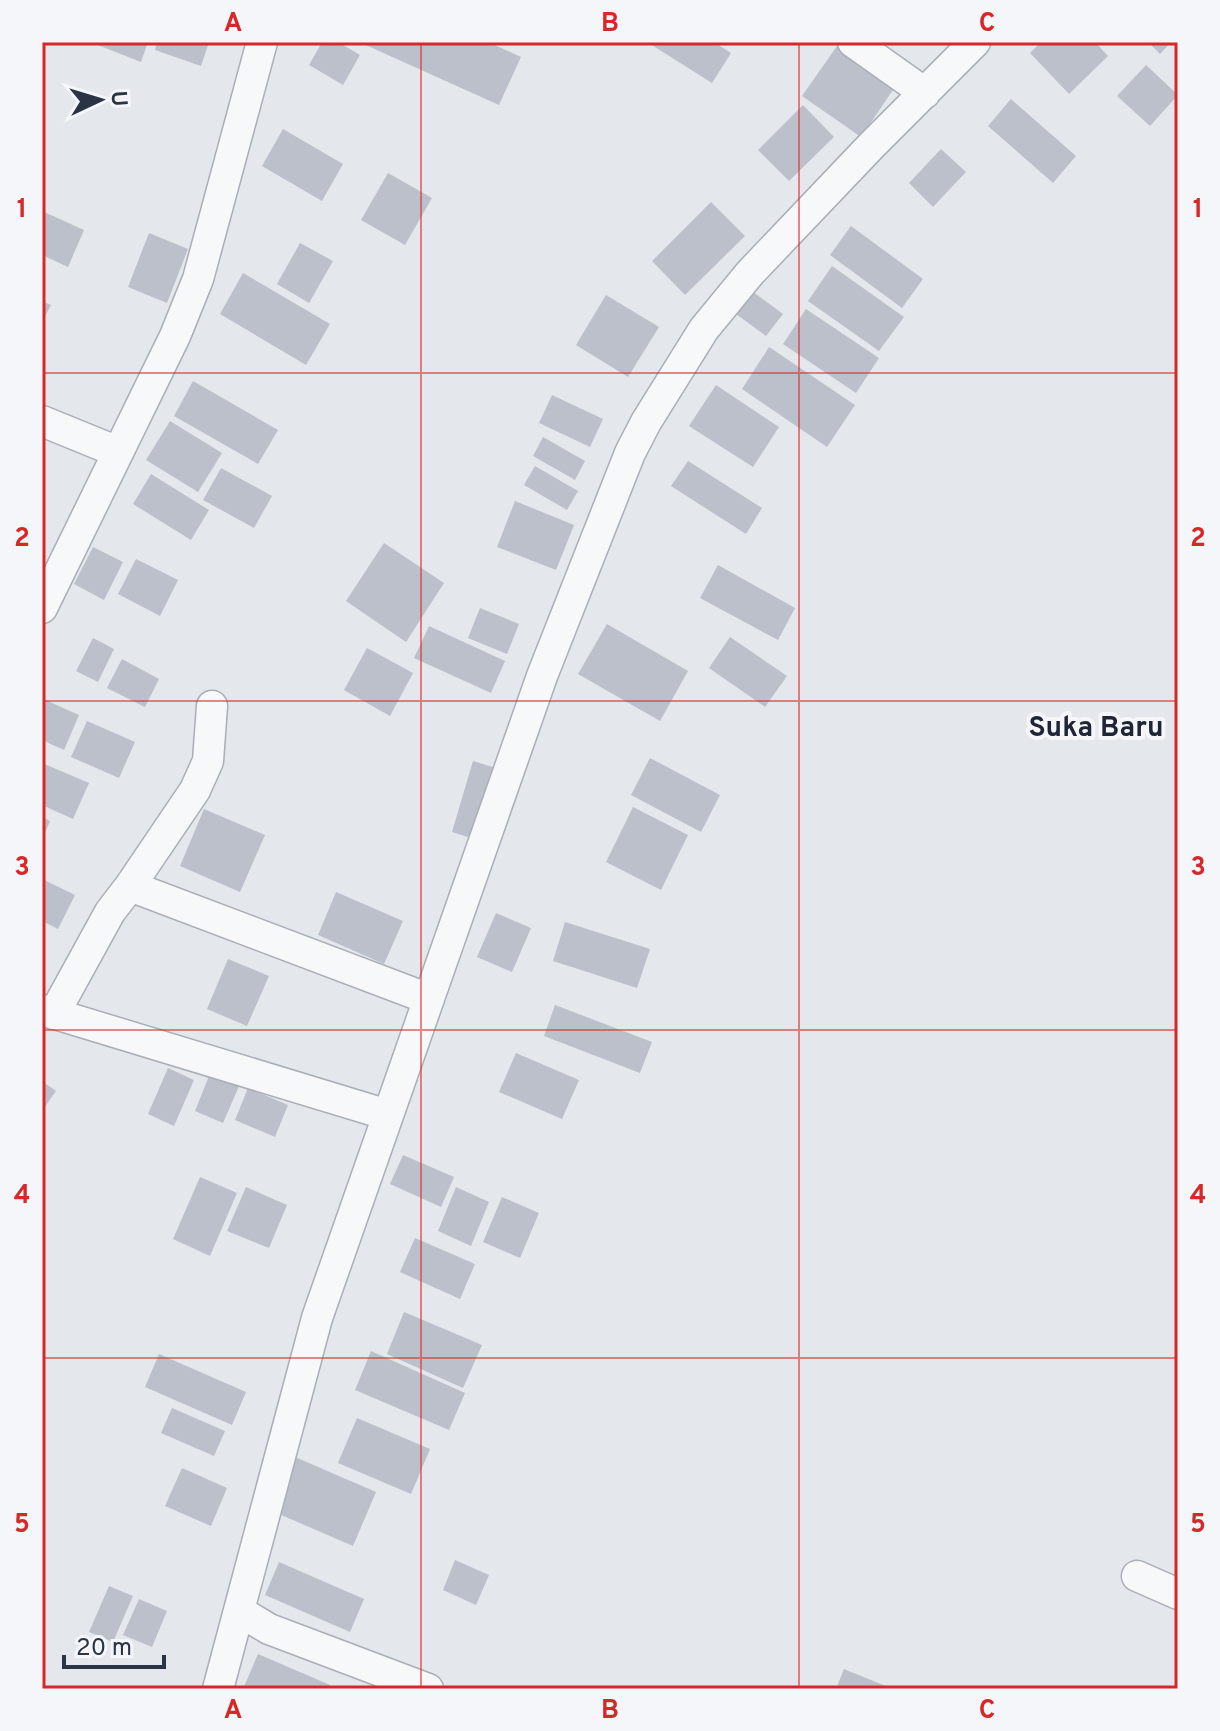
<svg xmlns="http://www.w3.org/2000/svg" width="1220" height="1731" viewBox="0 0 1220 1731" font-family="Overpass,sans-serif">
<style>
.building{fill:#bbc0ca}
.lines{fill:none;stroke-linecap:round;stroke-linejoin:round}
.street-casing{stroke:#a9aeb7;stroke-width:33}
.street{stroke:#f7f8fa;stroke-width:30}
.grid{fill:none;stroke:#d62828;stroke-width:2;stroke-opacity:0.55}
.labels{text-anchor:middle;stroke-width:8;stroke-linejoin:round;paint-order:stroke}
.quarter-label{font-size:28px;font-weight:bold;fill:#1d2536;stroke:#f4f6f9}
.neatline{fill:none;stroke:#d62828;stroke-width:3}
.grid-label{font-size:26px;text-anchor:middle;font-weight:bold;fill:#d62828}
</style>
<rect width="100%" height="100%" fill="#e4e7ec"/>
<path class="building" d="M90 42H148L141 62Z
M157 42H209L201 66 155 50Z
M322 42H338L360 55 343 85 309 65Z
M359 42H488L521 57 499 105Z
M647 42H714L731 53 712 83Z
M1041 42H1095L1108 56 1069 94 1030 53Z
M1148 42H1171L1160 54Z
M837 46 895 87 861 137 802 96Z
M1146 65 1178 95 1150 126 1117 96Z
M1011 99 1076 156 1053 183 988 126Z
M803 105 834 137 789 181 758 150Z
M283 129 343 164 322 201 262 166Z
M941 149 966 172 933 207 909 183Z
M388 173 432 198 405 245 361 220Z
M711 202 745 236 685 295 652 261Z
M42 211 84 230 68 267 42 255Z
M851 226 923 279 902 308 830 255Z
M149 233 188 249 167 303 128 287Z
M300 243 333 261 309 303 277 284Z
M832 266 904 317 879 351 808 301Z
M243 273 330 324 306 365 220 314Z
M749 289 783 314 766 336 732 311Z
M606 295 659 327 628 377 576 345Z
M42 301 51 305 42 322Z
M806 309 879 358 856 393 783 344Z
M769 347 855 405 827 447 742 389Z
M193 381 278 430 258 464 174 416Z
M716 385 779 427 753 467 689 426Z
M552 395 603 419 590 447 539 423Z
M170 421 222 453 198 492 146 460Z
M543 437 585 461 575 480 533 456Z
M688 461 762 508 746 534 671 486Z
M535 466 578 491 567 510 524 485Z
M221 468 272 496 254 528 203 500Z
M151 474 209 510 191 540 133 504Z
M515 501 574 525 556 570 497 547Z
M384 543 444 583 406 642 346 601Z
M93 547 123 562 104 600 74 584Z
M136 559 178 580 160 616 118 594Z
M718 565 795 608 778 640 700 598Z
M480 608 519 624 507 654 468 638Z
M607 624 688 671 660 721 578 674Z
M429 626 505 661 491 693 414 658Z
M730 637 787 676 765 707 709 668Z
M93 638 114 649 98 682 76 671Z
M367 648 413 673 390 716 344 690Z
M122 659 159 679 145 707 107 688Z
M43 699 79 715 64 750 42 740Z
M87 721 135 742 119 778 71 757Z
M650 758 720 795 701 832 631 795Z
M473 761 496 768 474 839 452 832Z
M42 763 89 783 73 819 42 805Z
M633 807 688 835 661 890 606 862Z
M204 809 265 835 240 892 180 866Z
M42 817 50 821 42 840Z
M42 879 75 895 58 929 42 921Z
M336 892 403 921 384 964 318 935Z
M496 913 531 928 512 972 477 957Z
M565 922 650 949 637 988 553 961Z
M228 959 269 976 247 1026 207 1009Z
M555 1005 652 1042 640 1073 544 1036Z
M516 1053 579 1080 562 1119 499 1092Z
M168 1068 194 1080 174 1126 148 1114Z
M211 1071 240 1084 223 1123 195 1111Z
M42 1081 56 1091 42 1111Z
M248 1088 288 1105 275 1137 235 1120Z
M403 1155 454 1177 441 1207 390 1184Z
M200 1177 237 1193 210 1256 173 1239Z
M246 1187 287 1205 269 1248 227 1231Z
M456 1187 489 1202 471 1246 438 1231Z
M502 1197 539 1213 520 1258 483 1242Z
M415 1238 475 1264 460 1299 400 1272Z
M404 1312 482 1345 463 1388 387 1354Z
M371 1351 465 1393 449 1430 355 1390Z
M159 1354 246 1392 232 1425 145 1387Z
M172 1408 225 1431 214 1456 161 1433Z
M357 1418 430 1449 411 1494 338 1463Z
M295 1457 376 1492 353 1546 272 1511Z
M182 1468 227 1488 211 1526 165 1506Z
M455 1560 489 1575 476 1605 443 1590Z
M279 1562 364 1599 350 1632 265 1595Z
M109 1586 133 1596 113 1642 89 1632Z
M139 1599 167 1611 152 1647 123 1635Z
M258 1654 330 1685 328 1689H243Z
M844 1669 893 1689H836Z"/>
<g class="lines">
<defs>
<path id="street" d="M853 42 925 93
M42 421 118 452
M42 608 175 336 198 279 262 42
M130 886 429 999
M42 1010 388 1115
M54 1014 110 912 130 886 195 790 208 761 212 706
M1137 1576 1178 1594
M239 1611 269 1629 428 1689
M218 1689 317 1318 542 676 630 453 646 422 704 329 750 273 871 146 975 42"/>
</defs>
<use href="#street" class="street-casing"/>
<use href="#street" class="street"/>
</g>
<path class="grid" d="M421 42V1689M799 42V1689M42 373H1178M42 701H1178M42 1030H1178M42 1358H1178"/>
<g class="labels">
<g class="quarter-label">
<text x="1096" y="736">Suka Baru</text>
</g>
</g>
<rect width="1220" height="1731" fill="none" stroke="#f4f6f9" stroke-width="88"/>
<g transform="translate(100 100) rotate(86)" stroke="#f4f6f9" stroke-width="6" paint-order="stroke">
<path d="M0-6L14 30L0 20L-14 30Z" fill="#2b3445"/>
<text y="-12" font-size="22" font-weight="bold" text-anchor="middle" fill="#2b3445">U</text>
</g>
<path d="M64 1655v12h100v-12" fill="none" stroke="#2b3445" stroke-width="4"/>
<text x="76" y="1655" font-size="24" fill="#2b3445" stroke="#f4f6f9" stroke-width="6" paint-order="stroke">20 m</text>
<rect x="44" y="44" width="1132" height="1643" class="neatline"/>
<g class="grid-label">
<text x="233" y="31">A</text>
<text x="610" y="31">B</text>
<text x="987" y="31">C</text>
<text x="22" y="217">1</text>
<text x="1198" y="217">1</text>
<text x="22" y="546">2</text>
<text x="1198" y="546">2</text>
<text x="22" y="875">3</text>
<text x="1198" y="875">3</text>
<text x="22" y="1203">4</text>
<text x="1198" y="1203">4</text>
<text x="22" y="1532">5</text>
<text x="1198" y="1532">5</text>
<text x="233" y="1718">A</text>
<text x="610" y="1718">B</text>
<text x="987" y="1718">C</text>
</g>
</svg>
